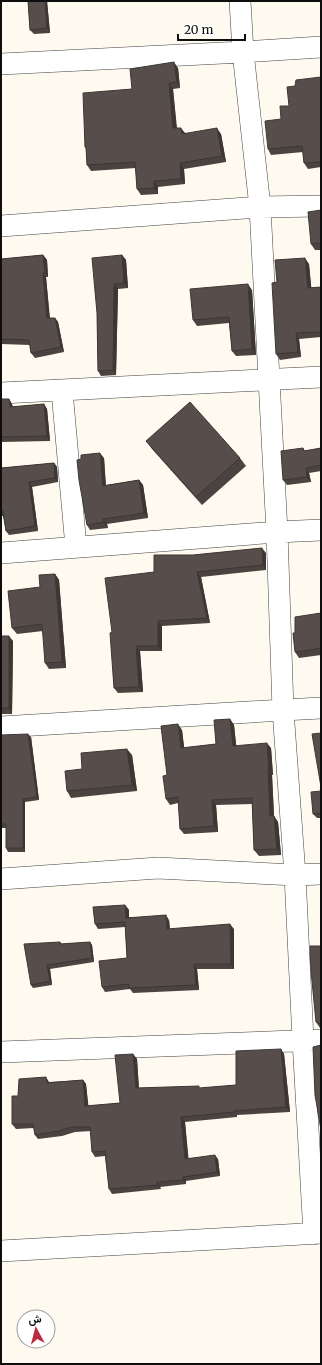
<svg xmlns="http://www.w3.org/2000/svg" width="322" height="1365" viewBox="0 0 322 1365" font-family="Merriweather,Vazirmatn,serif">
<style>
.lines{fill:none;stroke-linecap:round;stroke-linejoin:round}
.minor-casing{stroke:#414141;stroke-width:22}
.minor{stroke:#fff;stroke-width:21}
.wall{fill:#4b4340}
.shaded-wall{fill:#3d3734}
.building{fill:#574e4b;stroke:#3d3734}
</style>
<rect width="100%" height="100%" fill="#fefaf0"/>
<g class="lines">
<defs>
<path id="minor" d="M240 1 243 52 260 207 277 532 283 710 295 875 303 1040 314 1234
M1 64 243 52 321 47
M1 226 260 207 321 206
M62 391 76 547
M1 393 321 377
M1 553 277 532 321 530
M1 727 283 710 321 708
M1 879 158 868 295 875 321 874
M1 1052 321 1040
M1 1251 321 1233"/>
</defs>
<use href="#minor" class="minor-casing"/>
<use href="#minor" class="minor"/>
</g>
<path class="wall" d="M28 1H47L50 33 34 34 30 30Z
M178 68 180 88 173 89 177 128 185 133 221 134 226 162 184 169 185 184 158 187V194L141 195 137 189 136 168 91 171 87 165 86 149 85 147 132 89Z
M321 77V167L308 169 304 163 303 152 271 155 268 149 281 119 289 106 295 86Z
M321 210V250H315L311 244Z
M43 255 47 260 48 277H46L50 318H55L58 322 64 352 35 358 31 353 30 345 1 344V259Z
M122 255 126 260 128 288 118 289 116 375 101 376 98 371 97 313Z
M309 264 311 288 321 287V337L299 339 301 357 280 360 276 354 277 282Z
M252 290 256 355 236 356 232 351 229 323 197 326 193 320Z
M1 399H9L12 404 13 407 44 404 47 409 50 441 1 442Z
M146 441 240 458 246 466 202 505 152 449Z
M303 448 305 451 321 448V471L309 473 311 482 287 485 283 480Z
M104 458 106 485 139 480 143 485 148 518 107 524 108 528 90 530 87 525Z
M54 463 57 467 58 482 32 487 38 531 9 535 6 531 3 516H1V468Z
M266 553V570L201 577 210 623 162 626V651H140L143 692 118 693 114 688 112 632 154 572 193 555Z
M55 574 59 580 66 668 49 669 45 663 43 631 17 634 12 628 40 587Z
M321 613V655L299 658 295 652V633Z
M1 636 13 641 12 714H1Z
M230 719 234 725 236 746 271 748 273 775H272L274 816 278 822 281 855 259 856 254 850 252 804 216 805 218 832 184 834 180 829 178 803 170 805 166 799 167 775 182 730 184 748 216 744Z
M1 735 31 737 39 800 25 802V852H8L6 848V828H1Z
M132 755 137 791 71 798 67 791 82 769Z
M321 791V818H317L313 814Z
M125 905 129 910V917L169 920 170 929H234V969H197L199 990 133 993 130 989 105 992 102 987 127 958 125 927 98 929 95 924Z
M60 942 62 944 90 942 92 945 94 962 50 969 52 985 33 988 31 985Z
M321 946V1028H320L316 1022Z
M281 1049 284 1054 290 1112 237 1115V1117L185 1122 188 1158 218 1159 220 1176 186 1181V1184L160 1187 161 1189 112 1194 109 1189 105 1156 95 1157 92 1152 91 1131 75 1132 62 1136 38 1139 35 1135 34 1128 16 1129 12 1124 18 1096 49 1082 83 1080 86 1084 88 1106 120 1103 133 1054 137 1059 139 1088H201L236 1085Z"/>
<path class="shaded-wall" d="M45 1H47L50 33 47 28Z
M174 62 178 68 180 88 177 82Z
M169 83 173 89 177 134 173 128Z
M181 128 185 133 182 134Z
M217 128 221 134 226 162 222 156Z
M180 163 184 169 185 184 181 179Z
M154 181 158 187V194L154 188Z
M43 255 47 260 48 277 45 272Z
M122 255 126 260 128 288 124 283Z
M305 258 309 264 312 294 308 288Z
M43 273 46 277 50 323 47 318Z
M114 284 118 289 116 375 113 370Z
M248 284 252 290 256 355 252 349Z
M55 318 58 322 64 352 61 347Z
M296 333 299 339 301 357 298 352Z
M9 399 12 404 13 412 10 407Z
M44 404 47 409 50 441 47 436Z
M100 453 104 458 106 491 103 486Z
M54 463 57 467 58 482 55 478Z
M306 468 309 473 311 482 307 477Z
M139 480 143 485 148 518 144 513Z
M29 482 32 487 38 531 35 526Z
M103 519 107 524 108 528 104 522Z
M262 548 266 553V570L263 565Z
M197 572 201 577 210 623 207 618Z
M55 574 59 580 66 668 62 662Z
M158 621 162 626V651L158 646Z
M9 636 13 641 12 714 9 708Z
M136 646 140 651 143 692 139 687Z
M230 719 234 725 237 752 233 746Z
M178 724 182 730 185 754 181 748Z
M28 734 31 737 39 800 37 797Z
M267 743 271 748 273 775 269 769Z
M127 749 132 755 137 791 132 785Z
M268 769 272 775 274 816 278 822 281 855 277 849 270 816Z
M23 799 25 802V852L23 848Z
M212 800 216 805 218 832 214 826Z
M125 905 129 910V923L126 918Z
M166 915 169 920 170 934 167 929Z
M230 924 234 929V969L231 964Z
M90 942 92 945 94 962 92 958Z
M194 964 197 969 199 990 196 985Z
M47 965 50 969 52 985 50 981Z
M281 1049 284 1054 290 1112 286 1107Z
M133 1054 137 1059 139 1092 136 1088Z
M46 1077 49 1082 50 1087 47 1083Z
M83 1080 86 1084 89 1111 85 1106Z
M181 1117 185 1122 189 1163 185 1159Z
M215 1155 218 1159 220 1176 217 1172Z
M183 1177 186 1181V1184L183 1180Z
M157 1182 160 1187 161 1189 157 1185Z"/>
<path class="building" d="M28 1H45L47 28 30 30Z
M174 62 177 82 169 83 173 128H181L182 134 217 128 222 156 180 163 181 179 154 181V188L137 189 135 162 87 165 86 147H85L83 93 132 89 130 69Z
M321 77V162L304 163 302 146 268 149 265 121 281 119 280 106H289L287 87 295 86 296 80Z
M321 210V243L311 244 308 212Z
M43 255 45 272 43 273 47 318H55L61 347 31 353 29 340 1 339V259Z
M122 255 124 283 114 284 113 370 98 371 97 313 92 258Z
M305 258 308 288 321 287V332L296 333 298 352 276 354 272 283 277 282 275 260Z
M248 284 252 349 232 351 229 317 193 320 190 289Z
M1 399H9L10 407 44 404 47 436 1 437Z
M190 402 240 458 196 497 146 441Z
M303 448 304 451 321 448V465L306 468 307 477 283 480 281 451Z
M100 453 103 486 139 480 144 513 103 519 104 522 87 525 79 480 77 460 81 459V455Z
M54 463 55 478 29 482 35 526 6 531 3 511H1V468Z
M262 548 263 565 197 572 207 618 158 621V646H136L139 687 114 688 110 633 112 632 105 578 154 572V555H193Z
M55 574 62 662 45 663 42 624 12 628 8 591 40 587 39 575Z
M321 613V648L295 652 293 633H295V617Z
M1 636H9V708H1Z
M230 719 233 746 267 743 269 769H268L270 816H274L277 849 254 850 252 798 212 800 214 826 180 829 178 797 166 799 163 776 167 775 161 726 178 724 181 748 216 744 214 720Z
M321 733V787L312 734Z
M28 734 37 797 23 799V848H6V824H1V735Z
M127 749 132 785 67 791 65 771 82 769 81 753Z
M321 791V813L313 814 311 792Z
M125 905 126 918 166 915 167 929 230 924 231 964H194L196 985 129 988V984L102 987 99 961 127 958 125 922 95 924 93 907Z
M60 942V944L90 942 92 958 47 965 50 981 31 985 24 944Z
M310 946H321V1024L316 1022 311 971Z
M321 1045V1130L315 1095 313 1047Z
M281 1049 286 1107 234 1111V1112L181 1117 185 1159 215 1155 217 1172 183 1177V1180L157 1182V1185L109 1189 105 1151 92 1152 90 1127H72L58 1131 35 1135 33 1124H12V1096H18L19 1079 46 1077 47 1083 83 1080 85 1106 120 1103 115 1055 133 1054 136 1088 199 1086V1088L236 1085V1051Z"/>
<rect width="322" height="1365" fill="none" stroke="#0e0e0e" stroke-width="4"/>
<g transform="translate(36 1329) rotate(353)"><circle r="19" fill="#ffffff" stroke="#9f9f9f"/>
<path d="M0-3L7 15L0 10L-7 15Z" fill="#ba2b40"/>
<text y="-6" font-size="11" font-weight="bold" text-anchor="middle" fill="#0e0e0e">ش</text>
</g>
<path d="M178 34v6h67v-6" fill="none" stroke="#0e0e0e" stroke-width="2"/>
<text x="184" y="34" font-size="12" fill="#0e0e0e" stroke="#ffffff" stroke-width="3" paint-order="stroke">20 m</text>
</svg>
